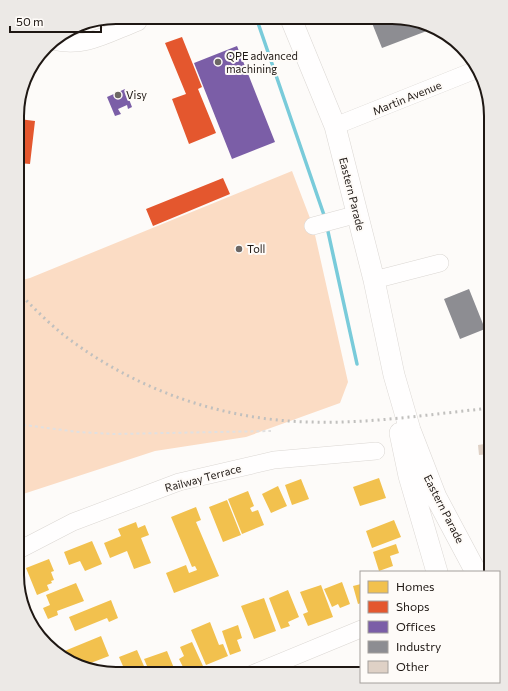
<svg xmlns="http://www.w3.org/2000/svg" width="508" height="691" viewBox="0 0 508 691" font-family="Commissioner,sans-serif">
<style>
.green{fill:#fbdcc4}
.homes{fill:#f2c14e}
.shops{fill:#e4572e}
.offices{fill:#7b5ea7}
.industry{fill:#8d8d92}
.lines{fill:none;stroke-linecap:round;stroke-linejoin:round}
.stream{stroke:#79cbda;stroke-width:3.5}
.building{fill:#dfd1c6}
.minor-casing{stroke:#dbd7d3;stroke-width:18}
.major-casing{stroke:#dbd7d3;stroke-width:22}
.path{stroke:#e1e0e0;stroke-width:2;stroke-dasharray:3 3;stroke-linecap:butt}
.minor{stroke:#fffefe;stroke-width:17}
.major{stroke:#fffefe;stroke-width:21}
.rail{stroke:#c1c0be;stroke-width:3;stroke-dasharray:2 4;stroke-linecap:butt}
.poi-dot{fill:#6c6764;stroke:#fefbf8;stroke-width:1.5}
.labels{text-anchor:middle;stroke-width:4;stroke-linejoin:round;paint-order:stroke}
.poi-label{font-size:11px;fill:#1e1713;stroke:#fefbf8;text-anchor:start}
.street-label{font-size:11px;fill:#1e1713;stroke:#fefbf8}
.rim{fill:none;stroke:#1e1713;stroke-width:2}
</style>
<rect width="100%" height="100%" fill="#fdfbf9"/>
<path class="green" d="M292 171 313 226 348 382 340 403 246 437 155 451 17 496 18 281 30 278Z"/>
<path class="homes" d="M491 475V494L487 495 485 476Z
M379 478 386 498 360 506 353 487Z
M301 479 309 499 292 505 285 485Z
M278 486 287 506 271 513 262 494Z
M248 491 254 506 250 508 252 512 258 510 264 525 242 534 228 499Z
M227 500 241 535 223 542 209 507Z
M491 505V526H489L486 517H489L486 506Z
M196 507 201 520 196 522 219 576 174 593 166 573 186 565 189 573 197 570 195 566 192 567 171 517Z
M394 520 401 537 372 548 366 531Z
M136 522 138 528 145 525 149 535 141 538 151 563 134 569 127 551 110 558 104 543 121 536 118 529Z
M92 541 102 564 85 571 80 561 69 565 64 552Z
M396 544 399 553 390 556 393 566 379 571 373 552Z
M49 559 54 571 51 572 54 580 51 581 52 583 47 585 49 590 37 595 26 568Z
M342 582 350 604 340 608 338 604 332 607 324 589Z
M76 583 84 601 57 611 58 615 48 619 43 608 50 605 46 595Z
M361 584V603L358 604 353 586Z
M321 585 333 617 308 626 303 614 308 612 300 592Z
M288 590 299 617 288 622 290 626 281 629 269 598Z
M264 598 276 631 254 639 241 606Z
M111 600 118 618 109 622 107 618 75 631 69 617Z
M210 622 219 645 223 644 228 656 206 665 191 630Z
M238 625 242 638 237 640 241 651 230 655 222 631Z
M101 636 109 656 83 666 65 659 62 652Z
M192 642 203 666 186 673 179 659 184 656 180 647Z
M137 650 147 673H126L119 657Z
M167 651 176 673H150L144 659Z
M361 667V674H350L349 672Z"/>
<path class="shops" d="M182 37 202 87 198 89 216 133 189 144 172 99 186 94 165 43Z
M19 119 35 121 30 164 18 163Z
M223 178 230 194 153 226 146 209Z"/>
<path class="offices" d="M237 46 275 142 232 159 194 63Z
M125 89 132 107 128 109 127 105 118 109 121 114 115 116 107 97Z"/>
<path class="industry" d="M370 18H405L432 29 382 48Z
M469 289 485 329 460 339 444 299Z"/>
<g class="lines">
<path class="stream" d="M257 20 325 218
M327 227 357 364"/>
</g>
<path class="building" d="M491 443V454L479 455 478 445Z"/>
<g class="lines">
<defs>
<path id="minor" d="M52 41C85 49 107 34 138 22
M335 126 478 69
M313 226 358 214
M374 280 440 263
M17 551 73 522 179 482 274 460 376 451
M252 674 361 629"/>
<path id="major" d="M291 19 335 126 374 280 394 375 410 430 436 497 476 572
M400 433 409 476 437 572"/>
</defs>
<use href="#minor" class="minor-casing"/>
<use href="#major" class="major-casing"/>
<path class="path" d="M17 424 78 432 114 434 271 431"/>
<use href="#minor" class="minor"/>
<use href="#major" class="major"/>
<path class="rail" d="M18 292C34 308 50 325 69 339 139 391 223 420 310 422 369 424 432 414 491 408"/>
</g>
<g class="poi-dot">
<circle cx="218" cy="62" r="4"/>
<circle cx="118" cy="95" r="4"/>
<circle cx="239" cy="249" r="4"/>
</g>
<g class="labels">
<g class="poi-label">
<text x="226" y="60">QPE advanced<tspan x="226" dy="13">machining</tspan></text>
<text x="126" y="99">Visy</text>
<text x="247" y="253">Toll</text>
</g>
<g class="street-label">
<text transform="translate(407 98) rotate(-22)" y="4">Martin Avenue</text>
<text transform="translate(352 194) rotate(76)" y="4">Eastern Parade</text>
<text transform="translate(203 478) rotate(-15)" y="4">Railway Terrace</text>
<text transform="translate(444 509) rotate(63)" y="4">Eastern Parade</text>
</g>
</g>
<path d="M0 0H508V691H0ZM116 24H392A92 92 0 0 1 484 116V575A92 92 0 0 1 392 667H116A92 92 0 0 1 24 575V116A92 92 0 0 1 116 24Z" fill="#ece9e6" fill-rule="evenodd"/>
<path class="rim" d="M116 24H392A92 92 0 0 1 484 116V575A92 92 0 0 1 392 667H116A92 92 0 0 1 24 575V116A92 92 0 0 1 116 24Z"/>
<rect x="360" y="571" width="140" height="112" fill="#fefbf8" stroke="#a4a09c"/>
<rect x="368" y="581" width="20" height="12" fill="#f2c14e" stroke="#a4a09c"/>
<text x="396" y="591" font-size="12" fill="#1e1713">Homes</text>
<rect x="368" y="601" width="20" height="12" fill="#e4572e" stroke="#a4a09c"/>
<text x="396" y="611" font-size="12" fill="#1e1713">Shops</text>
<rect x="368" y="621" width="20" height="12" fill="#7b5ea7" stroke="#a4a09c"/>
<text x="396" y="631" font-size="12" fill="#1e1713">Offices</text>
<rect x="368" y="641" width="20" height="12" fill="#8d8d92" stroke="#a4a09c"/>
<text x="396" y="651" font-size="12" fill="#1e1713">Industry</text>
<rect x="368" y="661" width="20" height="12" fill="#dfd1c6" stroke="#a4a09c"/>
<text x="396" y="671" font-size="12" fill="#1e1713">Other</text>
<path d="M10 26v6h91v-6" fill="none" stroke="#1e1713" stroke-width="2"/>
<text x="16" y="26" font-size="12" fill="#1e1713" stroke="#fefbf8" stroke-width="3" paint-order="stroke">50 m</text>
</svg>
